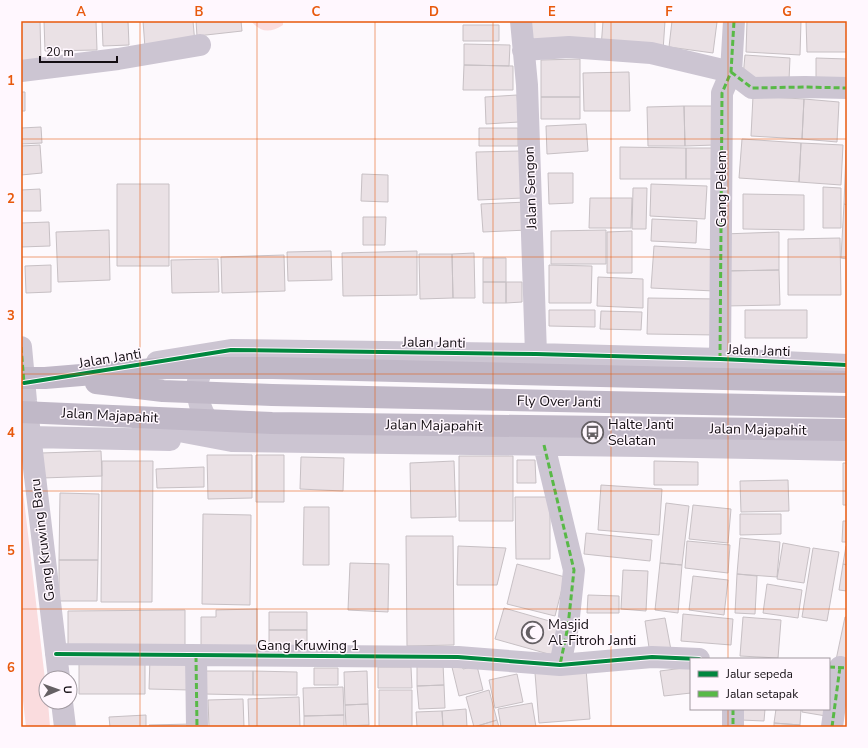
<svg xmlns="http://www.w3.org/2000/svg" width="868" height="748" viewBox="0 0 868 748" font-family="'Nunito Sans',sans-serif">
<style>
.green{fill:#fadcde}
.building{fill:#eae1e5;stroke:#c7c0c4}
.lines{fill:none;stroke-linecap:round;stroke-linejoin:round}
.minor{stroke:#ccc5d2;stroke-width:22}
.highway-bridge{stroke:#c0b8c7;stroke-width:22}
.quiet{stroke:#58b947;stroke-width:3;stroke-dasharray:6 3;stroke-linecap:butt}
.cycleway-casing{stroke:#fff7fe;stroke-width:6}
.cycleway{stroke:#00873e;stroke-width:4}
.grid{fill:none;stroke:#e8590c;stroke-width:1;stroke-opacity:0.55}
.labels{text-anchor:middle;stroke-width:3;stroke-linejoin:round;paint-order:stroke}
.street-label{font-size:14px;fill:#130d12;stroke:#fff7fe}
.poi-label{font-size:14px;fill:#130d12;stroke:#fff7fe;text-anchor:start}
.neatline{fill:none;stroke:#e8590c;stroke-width:1.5}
.grid-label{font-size:13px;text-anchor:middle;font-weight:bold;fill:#e8590c}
</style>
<rect width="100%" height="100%" fill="#fdf9fd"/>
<path class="green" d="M251 21H283V25C270 33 261 33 251 21Z
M21 474 46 688V702H48L50 727H26L21 683Z"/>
<path class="building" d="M21 21H40L41 62 21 63Z
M44 21H96L97 50 45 51Z
M102 21H128L129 45 103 46Z
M143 21H193L195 44 145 48Z
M196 21H241L242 31 197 36Z
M525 21H595V42H525Z
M603 21H665L663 51 601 48Z
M672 21 717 22 713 53 669 47Z
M747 21H801L800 55 746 52Z
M806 21H847V52H807Z
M463 25H499V41H463Z
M464 44 510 45 509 66 464 65Z
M745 55 790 58 789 80 743 77Z
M816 58 847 59V80H816Z
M580 59V97H541V60Z
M464 65 513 66V90H463Z
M629 72 630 111H584L583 73Z
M21 92H25V111H21Z
M517 95 519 122 486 124 485 97Z
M753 96 804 99 802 139 751 136Z
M541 97H580V119H541Z
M804 99 839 102 837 142 802 139Z
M684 106 685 146H648L647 107Z
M684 106H715V145L685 146Z
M586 124 588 151 547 154 546 126Z
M41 127 42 143 21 144V128Z
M479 128H518V146H479Z
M742 139 801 143 799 182 739 178Z
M801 143 843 145 841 185 799 182Z
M40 145 42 173 21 175V146Z
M620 147 686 148V179H620Z
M686 148H717L716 179H686Z
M846 150 847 151V205L844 204Z
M521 151 523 198 478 200 476 152Z
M548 173H573V203L549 204Z
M362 174 388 175V202L361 201Z
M117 184H169V266H117Z
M651 184 707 186 705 219 650 216Z
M823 187 841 188V228H823Z
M633 188H647L646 229H632Z
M40 189 41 211H21V190Z
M743 194 804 195V230L743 229Z
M590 198H632L631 228H589Z
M527 202 528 230 483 232 481 204Z
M844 204 847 205V259L841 258Z
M363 217H386L385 245H363Z
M652 219 697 221 696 243 651 241Z
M49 222 50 246 21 247V223Z
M109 230 110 280 58 282 56 232Z
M606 230V264H551V231Z
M632 231V273H607V232Z
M779 232V270L723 271V234Z
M840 238 841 295H788V239Z
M654 246 717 250 714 291 651 288Z
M331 251 332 280 288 281 287 252Z
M417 251V295L343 296 342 253Z
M474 253 475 298H453L452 254Z
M419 254H452L453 298 420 299Z
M284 255 285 291 222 293 221 257Z
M483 258H506V282H483Z
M218 259 219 292 172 293 171 260Z
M51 265V292L26 293 25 266Z
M549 265 592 266 591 303H549Z
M779 270 780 305 724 306 723 271Z
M598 277 643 279V308L597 306Z
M483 282H506V303H483Z
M506 282H522V302L506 303Z
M648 298 718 299 717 335 647 334Z
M549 310H595V327L549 326Z
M745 310H807V338H745Z
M601 311 642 312 641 330 600 329Z
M101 451 102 476 42 478 41 453Z
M207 455H252V498L208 499Z
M256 455H284V502H256Z
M459 456H513V521H459Z
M301 457 344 458 343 491 300 489Z
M517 460H535L536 483H517Z
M102 461H153L152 602H101Z
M454 461 456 517 411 518 410 463Z
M654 461 698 462V485H654Z
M843 463H847V505H843Z
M204 467V487L157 488 156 469Z
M788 480 789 511 741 512 740 481Z
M601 485 662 489 659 535 598 530Z
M60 493 99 494 98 560H59Z
M515 497H550V559H516Z
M666 503 689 506 682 565 660 563Z
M693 505 731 509 728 543 689 539Z
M304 507H329V565H303Z
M203 514 251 515 250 605 202 604Z
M740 514H781V534L740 535Z
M843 521H847V542H842Z
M586 533 652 540 650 561 584 554Z
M406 536H453L454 645 407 646Z
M740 538 780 542 777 577 737 574Z
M687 541 730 545 728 573 685 568Z
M783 543 810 548 804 583 777 579Z
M458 546 506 548 497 585H457Z
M846 546H847V565L843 564Z
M813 548 839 552 827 621 802 617Z
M59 560H98L97 601H59Z
M350 563 389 564 388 612 348 610Z
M660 563 682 565 678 613 655 610Z
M517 564 565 577 555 616 507 604Z
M843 564 847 565V591L839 590Z
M623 570 648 571 646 611 621 609Z
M737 574 757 576 755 614 735 613Z
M693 576 728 580 724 615 689 610Z
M767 584 802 590 798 618 763 613Z
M588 595 619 596V613H587Z
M504 608 560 624 552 655 495 639Z
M257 609V651L201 650V617H216V610Z
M185 610V650L68 651V611Z
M269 612H307V630H269Z
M683 614 733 619 731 645 681 641Z
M743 617 781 620 778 658 740 656Z
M845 617H847V663L836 660Z
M665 618 671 650 650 654 645 621Z
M269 630H307V653H269Z
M150 657 190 658V690L149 689Z
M79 659H145V694H79Z
M461 661 463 669 477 666 483 690 459 696 451 663Z
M443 664 444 685 417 686V665Z
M378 667H411L412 688H378Z
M691 667V693L664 696 660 671Z
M314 668H338V685H314Z
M586 669 590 719 539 723 535 673Z
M204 671H253V695L204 694Z
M253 671 297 672V695H253Z
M367 671 368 704 345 705 344 672Z
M517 674 523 702 495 708 489 680Z
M444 685 445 708 419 709 417 686Z
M343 687 344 715 304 716 303 688Z
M379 690H412V726H379Z
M489 690 497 720 474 727 466 697Z
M299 697 300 727H249L248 699Z
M243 699 244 727H209L208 700Z
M532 703 536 727H501L498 709Z
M368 704 369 725 346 726 345 705Z
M466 709 467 727H443L442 711Z
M742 709H765L764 721 741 720Z
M776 709H801L800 725 774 723Z
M802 709H827L826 716 802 712Z
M442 711 443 727H417L416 712Z
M146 715V727H110L109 717Z
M344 715V727H304V716Z
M497 720 499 727H474Z
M774 723 800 725V727H774Z
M192 724V727H149V725Z"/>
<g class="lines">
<path class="minor" d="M521 21 527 85 536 354
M523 50 569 47 651 53 731 72 752 88 805 87 847 88
M21 71 118 59 200 45
M21 347 26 401 59 678
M215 355C208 358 203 365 201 371 192 393 201 419 220 433
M720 359 722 93 731 72 734 21
M157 362 231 350 536 354 720 359 847 365
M142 424 232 441 643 446 847 450
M30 437 170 440
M544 445 574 570 568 626 560 665
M56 654 458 657 560 665 652 657 699 659
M196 656 197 727
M62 702 65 727
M733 709V727
M832 727 840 667"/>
<path class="highway-bridge" d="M21 378H45L166 368H273L847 382
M96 383 163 391 272 395 847 407
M21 412 272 423 847 430"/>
<path class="quiet" d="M731 72 752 88 805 87 847 88
M21 347 24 383
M720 359 722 93 731 72 734 21
M544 445 574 570 568 626 560 665
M196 656 197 727
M829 667 847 668
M733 709V727
M832 727 840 667"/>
<defs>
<path id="cycleway" d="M24 383 231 350 536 354 720 359 847 365
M56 654 458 657 560 665 652 657 699 659"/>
</defs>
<use href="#cycleway" class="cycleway-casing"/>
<use href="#cycleway" class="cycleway"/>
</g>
<path class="grid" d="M140 21V727M257 21V727M375 21V727M493 21V727M611 21V727M728 21V659M21 139H847M21 257H847M21 374H847M21 491H847M21 609H847M728 709V727"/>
<defs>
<symbol id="bus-ring" viewBox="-11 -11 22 22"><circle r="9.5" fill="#fff7fe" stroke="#656064" stroke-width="1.5"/><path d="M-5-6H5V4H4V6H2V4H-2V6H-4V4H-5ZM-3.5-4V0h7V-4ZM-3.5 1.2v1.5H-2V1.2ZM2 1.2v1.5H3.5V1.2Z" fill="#656064"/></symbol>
<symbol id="mosque-ring" viewBox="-11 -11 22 22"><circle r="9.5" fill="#fff7fe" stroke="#656064" stroke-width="1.5"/><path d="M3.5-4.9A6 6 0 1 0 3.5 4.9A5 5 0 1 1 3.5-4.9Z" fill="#656064"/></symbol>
</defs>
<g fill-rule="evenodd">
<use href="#bus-ring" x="580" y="420" width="25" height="25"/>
<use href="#mosque-ring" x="520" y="620" width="25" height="25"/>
</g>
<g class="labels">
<g class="street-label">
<text transform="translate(530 188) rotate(-92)" y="5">Jalan Sengon</text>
<text transform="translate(721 189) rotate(-90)" y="5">Gang Pelem</text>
<text transform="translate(434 342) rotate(1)" y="5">Jalan Janti</text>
<text transform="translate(759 350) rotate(2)" y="5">Jalan Janti</text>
<text transform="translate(110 358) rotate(-9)" y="5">Jalan Janti</text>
<text transform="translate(559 401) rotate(1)" y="5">Fly Over Janti</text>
<text transform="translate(110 415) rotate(3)" y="5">Jalan Majapahit</text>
<text transform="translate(434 425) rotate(1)" y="5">Jalan Majapahit</text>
<text transform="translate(758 429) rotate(1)" y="5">Jalan Majapahit</text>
<text transform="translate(42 540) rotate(-97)" y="5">Gang Kruwing Baru</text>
<text x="308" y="650">Gang Kruwing 1</text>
</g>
<g class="poi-label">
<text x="608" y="429">Halte Janti<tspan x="608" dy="16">Selatan</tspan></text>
<text x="548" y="629">Masjid<tspan x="548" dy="16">Al-Fitroh Janti</tspan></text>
</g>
</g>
<rect width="868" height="748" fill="none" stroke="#fff7fe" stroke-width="44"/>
<rect x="690" y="658" width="140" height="52" fill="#fff7fe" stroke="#a199a0"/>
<rect x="698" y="671" width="20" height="6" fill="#00873e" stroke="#a199a0"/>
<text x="726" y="678" font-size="12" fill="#130d12">Jalur sepeda</text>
<rect x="698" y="691" width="20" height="6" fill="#58b947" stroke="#a199a0"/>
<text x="726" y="698" font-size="12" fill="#130d12">Jalan setapak</text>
<g transform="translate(58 690) rotate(88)"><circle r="19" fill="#fff7fe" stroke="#a199a0"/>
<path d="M0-3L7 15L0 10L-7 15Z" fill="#656064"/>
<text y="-6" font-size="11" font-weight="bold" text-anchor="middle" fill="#130d12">U</text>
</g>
<path d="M40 56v6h77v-6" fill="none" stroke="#130d12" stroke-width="2"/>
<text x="46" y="56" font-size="12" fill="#130d12" stroke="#fff7fe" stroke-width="3" paint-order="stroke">20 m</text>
<rect x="22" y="22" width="824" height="704" class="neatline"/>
<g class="grid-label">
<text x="81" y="16">A</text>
<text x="199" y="16">B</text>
<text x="316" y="16">C</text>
<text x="434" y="16">D</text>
<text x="552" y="16">E</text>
<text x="669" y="16">F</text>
<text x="787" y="16">G</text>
<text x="11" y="85">1</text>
<text x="11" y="203">2</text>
<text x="11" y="320">3</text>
<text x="11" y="437">4</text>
<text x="11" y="555">5</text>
<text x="11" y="672">6</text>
</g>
</svg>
